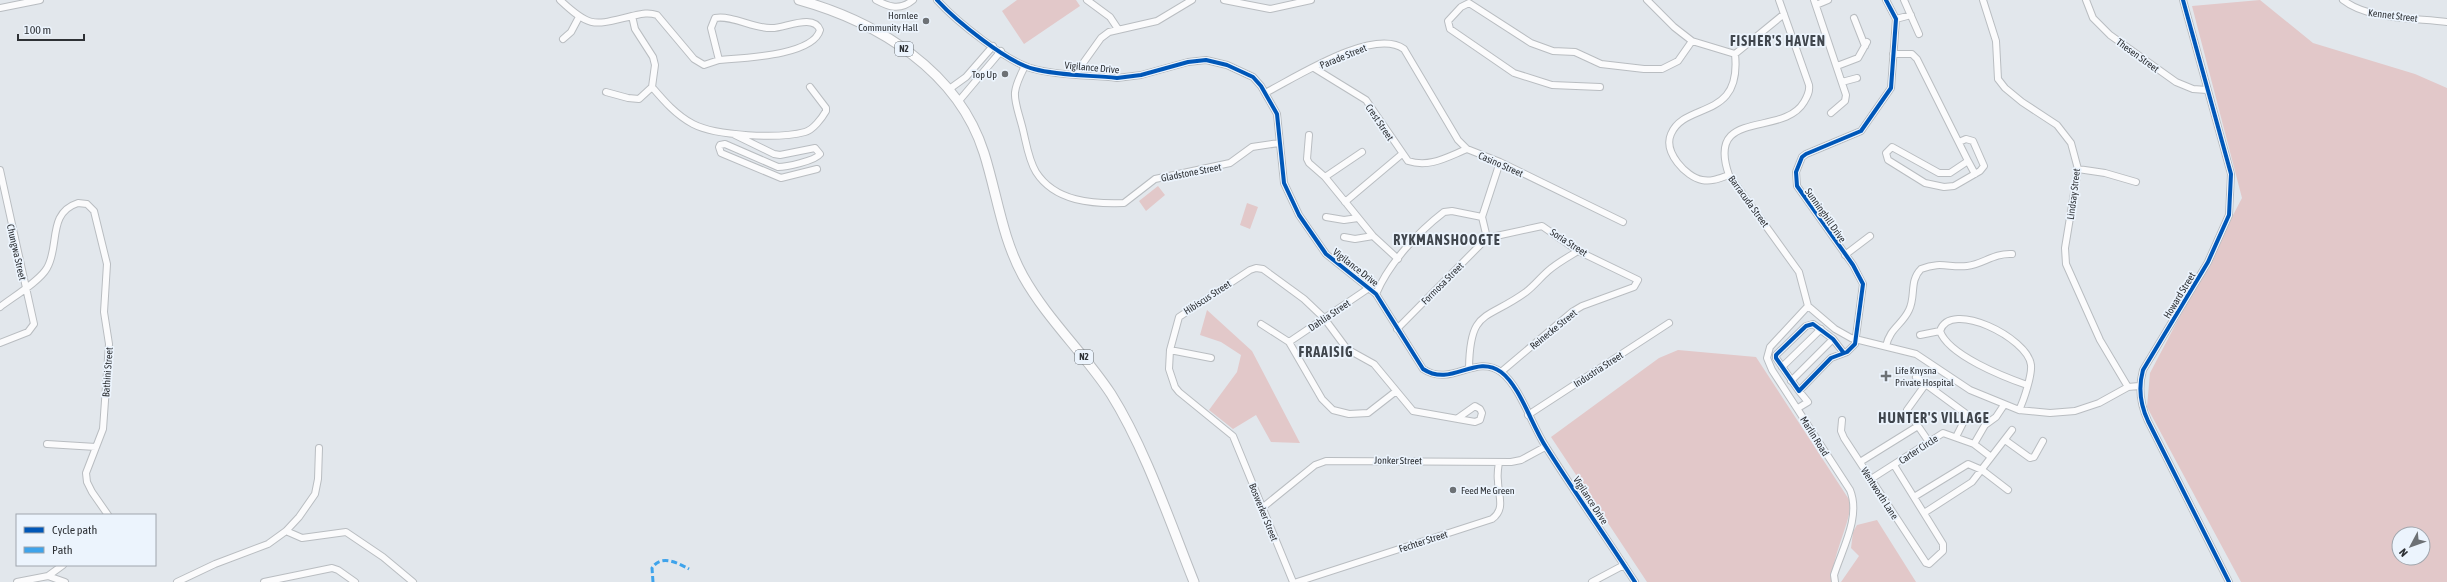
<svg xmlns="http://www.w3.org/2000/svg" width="2447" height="582" viewBox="0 0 2447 582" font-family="'Asap Condensed',sans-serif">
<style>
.green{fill:#e2c8c9;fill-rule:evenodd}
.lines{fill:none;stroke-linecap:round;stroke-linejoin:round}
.minor-casing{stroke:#b9bdc1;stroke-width:8}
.highway-casing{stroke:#b9bdc1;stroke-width:11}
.minor{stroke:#fbfbfc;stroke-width:6}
.highway{stroke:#fbfbfc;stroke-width:9}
.quiet{stroke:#3ea3eb;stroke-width:3;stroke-dasharray:6 3;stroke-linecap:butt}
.cycleway-casing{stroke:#ecf4fd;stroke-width:6}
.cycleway{stroke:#0057b8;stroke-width:4}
.poi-dot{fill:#6d7175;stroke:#ecf4fd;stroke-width:1.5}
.labels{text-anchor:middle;stroke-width:3.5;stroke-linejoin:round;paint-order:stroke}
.shield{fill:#ecf4fd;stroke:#676c71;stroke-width:1}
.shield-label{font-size:9px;font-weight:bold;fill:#2e3135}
.poi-label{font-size:10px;fill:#2e3135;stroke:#ecf4fd;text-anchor:end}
.street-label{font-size:10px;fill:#2e3135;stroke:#ecf4fd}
.district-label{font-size:14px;font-weight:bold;letter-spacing:1px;fill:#40464d;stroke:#ecf4fd}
</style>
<rect width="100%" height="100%" fill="#e2e7ec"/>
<path class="green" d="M1017 0H1076L1080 6 1024 44 1002 11Z
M2260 0 2313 43 2415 74 2447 88V582H2241L2147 407 2150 373 2242 198 2192 6ZM2399 534H2423V558H2399Z
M1158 186 1165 195 1146 211 1139 201Z
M1247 203 1258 207 1250 229 1240 225Z
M1207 310 1252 351 1300 443 1271 442 1256 415 1233 429 1209 410 1237 372 1241 355 1221 342 1200 335Z
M1678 350 1756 357 1850 501C1853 518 1831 556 1832 582H1647L1551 437 1659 358Z
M1877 520 1916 582H1841L1859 556 1851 548 1853 532 1857 525Z"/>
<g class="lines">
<defs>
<path id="minor" d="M560 0C591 29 594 25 632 16 641 14 648 12 657 15L694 59 704 65 719 60 711 28 715 18C733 15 754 29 772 28 785 28 814 13 820 30 813 56 742 58 719 60
M876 0C889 7 900 11 913 0
M937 0C956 21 1008 63 1034 69 1060 76 1090 75 1117 78L1141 75 1188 62 1206 60 1227 65 1253 77 1261 86 1277 114 1284 183 1299 215 1326 254 1376 294 1423 369C1452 388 1475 353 1501 372 1520 386 1532 426 1546 447 1575 493 1606 537 1635 582
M1087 0 1110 17 1118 29
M1224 0 1270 9 1311 0
M1647 0 1674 27 1692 41 1735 54
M1779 0 1809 85C1810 92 1807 97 1804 102 1783 138 1705 107 1729 175L1799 272 1808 306
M1814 0 1846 95 1845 101 1831 113
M1904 0 1919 34
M1983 0 1996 41 1998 79 2005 88 2022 102 2057 125 2071 143 2078 169 2065 248 2066 264 2100 340 2128 387
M2086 0 2093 18 2110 35 2176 82 2193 89 2207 90
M2183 0 2231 174 2229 215 2208 262 2143 370C2138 388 2140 404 2148 421L2229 582
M2343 0C2368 20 2415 18 2447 22
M1816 5 1828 0
M0 8 40 0
M1854 18 1865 46
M1896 19 1911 15
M563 39 571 32 579 17
M1735 54 1784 14
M1893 54H1912L1917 59 1968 161 1950 173H1939L1892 147 1886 153 1888 160 1925 183 1944 187 1954 186 1980 171 1984 166 1973 141 1966 139 1959 142
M1025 66C1010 95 1014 96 1022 126 1026 141 1028 159 1036 172 1055 202 1093 204 1124 203L1155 179 1230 163 1252 147 1279 143
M1837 66 1858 58 1867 42
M1314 68 1366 100 1408 161C1430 168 1447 157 1467 149
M1076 73 1101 38 1109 32 1157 21 1192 0
M1842 82 1857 78
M652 87C664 101 676 115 693 124 716 136 779 139 805 132 813 130 822 118 826 111V108L810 87
M1600 87 1552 85 1514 73 1450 29 1448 21 1461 7 1469 3 1531 43 1553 51 1575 52 1601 64 1644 69H1662L1678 61 1692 41
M948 90 966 77 993 46
M606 92 628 98 639 99 652 87 655 65 653 57 635 29 632 16
M1265 93C1295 78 1373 27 1404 49L1458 140 1467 149 1500 162 1623 222
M958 102 1001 51
M735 135 774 154 780 155 815 148 820 154C815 161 786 167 778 167L725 144 720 145 719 147 721 153 781 178 817 169
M1309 135 1307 159 1309 163 1325 177 1373 236 1398 259
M1968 161 1975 174
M2078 169 2105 173 2136 182
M0 170 34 324 28 332 0 343
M1729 175C1720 178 1712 182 1702 180 1686 177 1663 152 1671 134 1685 101 1742 121 1735 54
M1325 177 1362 152
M1345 202 1402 154
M1326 217 1344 220 1358 218
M1482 217 1500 162
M1482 217 1487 238
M1344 237 1355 239 1373 236
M1487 238 1542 226 1578 251 1638 280 1634 287 1582 306 1572 312 1501 372
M1845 255 1870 236
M1376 294C1389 263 1418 232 1444 212L1452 211 1482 217
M1808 306 1835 329 1851 338 1916 354 1970 390 2019 410 2050 413 2075 411 2099 403 2128 387 2139 386
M1808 306 1770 347 1767 358 1772 370 1850 490C1861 517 1842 549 1834 575L1835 582
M0 307C13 297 40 281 47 268 60 246 47 213 78 203L87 204 94 211 107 264 104 312 109 344 103 429 86 473 87 482 92 492 108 515
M1261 324 1289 342 1322 399 1333 410 1349 414 1368 413 1395 392
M1397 329 1487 238
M1920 335 1940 331
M1289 342 1369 288
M1886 346C1890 328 1902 325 1909 310 1916 296 1909 281 1921 269 1941 261 1949 268 1967 266 1984 264 1993 253 2012 254
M1170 350 1211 358
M1843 352 1833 339 1813 324 1806 326 1776 355V358L1799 391 1831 358 1847 352 1855 344 1863 284 1853 265 1797 186 1796 172 1802 157 1806 154 1861 131 1891 88 1896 19 1886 0
M1782 367 1821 329
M1469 368C1470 308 1486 321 1526 292 1534 286 1540 278 1548 271 1557 263 1568 257 1578 251
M1916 377 1965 413 1964 421 1956 437
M1791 381 1833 339
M1925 385 1907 410 1929 442
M1798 408 1808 402 1799 391
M2019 410C2024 400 2032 375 2031 365 2028 338 1950 299 1940 331 1948 355 2004 377 2027 385
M1528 415 1669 323
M1842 420 1841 431 1844 438 1926 563 1929 564 1943 551V544L1894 465
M2005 440 2030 458 2034 457 2043 441
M47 444 96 447
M1974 444 1985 425 1996 417 2004 405
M1860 462 1918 426
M1871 479 1943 433 1974 444 1991 457
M1914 497 1968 464 1982 470 2008 490
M1262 508 1315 465 1326 461 1511 462 1521 460 1545 447
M1924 513 1972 482 2012 430
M286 531 302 538 346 532 383 557 413 582
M48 576 65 582
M17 582 48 576 63 565
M177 582 215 564 268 544 286 531 299 517 315 494 318 479 319 448
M264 582 332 568 338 570 355 582
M1293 582 1233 436 1179 392 1175 387 1169 369 1170 350 1179 317 1250 270 1256 268 1263 269 1304 299 1324 318 1347 349 1374 364 1413 411 1475 422 1480 420 1482 413 1480 409 1475 406 1458 418
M1297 582 1492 519C1506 509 1498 495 1498 481 1497 475 1498 468 1499 462
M1592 582 1624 565"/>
<path id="highway" d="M799 0C878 22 958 71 984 153 997 194 1002 238 1023 276 1047 319 1084 353 1111 394 1145 448 1170 522 1194 582"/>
</defs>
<use href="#minor" class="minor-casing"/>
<use href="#highway" class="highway-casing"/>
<use href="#minor" class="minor"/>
<use href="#highway" class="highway"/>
<path class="quiet" d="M653 582 652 568C661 554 678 563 689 569"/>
<defs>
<path id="cycleway" d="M937 0C956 21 1008 63 1034 69 1060 76 1090 75 1117 78L1141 75 1188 62 1206 60 1227 65 1253 77 1261 86 1277 114 1284 183 1299 215 1326 254 1376 294 1423 369C1452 388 1475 353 1501 372 1520 386 1532 426 1546 447 1575 493 1606 537 1635 582
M2183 0 2231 174 2229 215 2208 262 2143 370C2138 388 2140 404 2148 421L2229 582
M1843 352 1833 339 1813 324 1806 326 1776 355V358L1799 391 1831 358 1847 352 1855 344 1863 284 1853 265 1797 186 1796 172 1802 157 1806 154 1861 131 1891 88 1896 19 1886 0"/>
</defs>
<use href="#cycleway" class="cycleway-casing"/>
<use href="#cycleway" class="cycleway"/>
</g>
<g class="poi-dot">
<circle cx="926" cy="21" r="4"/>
<circle cx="1005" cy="74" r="4"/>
<path d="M1884 370h4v4h4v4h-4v4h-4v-4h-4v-4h4z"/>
<circle cx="1453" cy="490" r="4"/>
</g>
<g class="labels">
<g class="shield">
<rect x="895" y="42" width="18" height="14" rx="3"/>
<rect x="1075" y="350" width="18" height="14" rx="3"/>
</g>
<g class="shield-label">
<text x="904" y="52">N2</text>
<text x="1084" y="360">N2</text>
</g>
<g class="poi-label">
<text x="918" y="19">Hornlee<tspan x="918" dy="12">Community Hall</tspan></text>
<text x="997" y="78">Top Up</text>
<text x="1895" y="374" text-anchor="start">Life Knysna<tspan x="1895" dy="12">Private Hospital</tspan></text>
<text x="1461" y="494" text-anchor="start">Feed Me Green</text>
</g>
<g class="street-label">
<text transform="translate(2393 15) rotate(7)" y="4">Kennet Street</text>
<text transform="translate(2138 55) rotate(36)" y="4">Thesen Street</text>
<text transform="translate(1343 56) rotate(-22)" y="4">Parade Street</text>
<text transform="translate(1092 67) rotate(5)" y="4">Vigilance Drive</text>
<text transform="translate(1380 122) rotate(56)" y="4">Crest Street</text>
<text transform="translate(1501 164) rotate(24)" y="4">Casino Street</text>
<text transform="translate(1191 172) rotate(-11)" y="4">Gladstone Street</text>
<text transform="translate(2073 194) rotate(-83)" y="4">Lindsay Street</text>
<text transform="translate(1749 201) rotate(54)" y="4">Barracuda Street</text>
<text transform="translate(1826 215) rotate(55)" y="4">Sunninghill Drive</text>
<text transform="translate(1569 242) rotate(33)" y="4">Soria Street</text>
<text transform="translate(17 252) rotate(77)" y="4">Chungwa Street</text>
<text transform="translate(1356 267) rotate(38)" y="4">Vigilance Drive</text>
<text transform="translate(1442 283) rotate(-45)" y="4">Formosa Street</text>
<text transform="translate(2179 295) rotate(-59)" y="4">Howard Street</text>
<text transform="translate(1207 297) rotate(-33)" y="4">Hibiscus Street</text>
<text transform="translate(1329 315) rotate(-34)" y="4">Dahlia Street</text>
<text transform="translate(1553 329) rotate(-39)" y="4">Reinecke Street</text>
<text transform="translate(1598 369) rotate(-33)" y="4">Industria Street</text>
<text transform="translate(107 372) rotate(-86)" y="4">Bathini Street</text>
<text transform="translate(1815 436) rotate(58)" y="4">Marlin Road</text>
<text transform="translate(1918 449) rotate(-33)" y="4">Carter Circle</text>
<text transform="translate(1398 460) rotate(1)" y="4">Jonker Street</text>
<text transform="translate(1880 493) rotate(57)" y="4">Wentworth Lane</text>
<text transform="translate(1591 500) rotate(57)" y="4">Vigilance Drive</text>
<text transform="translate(1264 512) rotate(68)" y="4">Boswerker Street</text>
<text transform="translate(1423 541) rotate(-18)" y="4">Fechter Street</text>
</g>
<g class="district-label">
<text x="1778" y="46">FISHER'S HAVEN</text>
<text x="1447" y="245">RYKMANSHOOGTE</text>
<text x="1326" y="357">FRAAISIG</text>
<text x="1934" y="423">HUNTER'S VILLAGE</text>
</g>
</g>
<rect x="16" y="514" width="140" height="52" fill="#ecf4fd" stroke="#a0a6ad"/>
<rect x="24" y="527" width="20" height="6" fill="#0057b8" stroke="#a0a6ad"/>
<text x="52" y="534" font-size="12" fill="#2e3135">Cycle path</text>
<rect x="24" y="547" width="20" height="6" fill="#3ea3eb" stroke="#a0a6ad"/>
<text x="52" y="554" font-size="12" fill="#2e3135">Path</text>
<g transform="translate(2411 546) rotate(229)"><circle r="19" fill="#ecf4fd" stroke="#a0a6ad"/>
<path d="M0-3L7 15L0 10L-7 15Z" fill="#6d7175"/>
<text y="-6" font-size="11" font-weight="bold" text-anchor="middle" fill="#2e3135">N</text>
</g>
<path d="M18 34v6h66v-6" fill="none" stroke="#2e3135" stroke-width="2"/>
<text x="24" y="34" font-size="12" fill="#2e3135" stroke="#ecf4fd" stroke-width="3" paint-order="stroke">100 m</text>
</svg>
